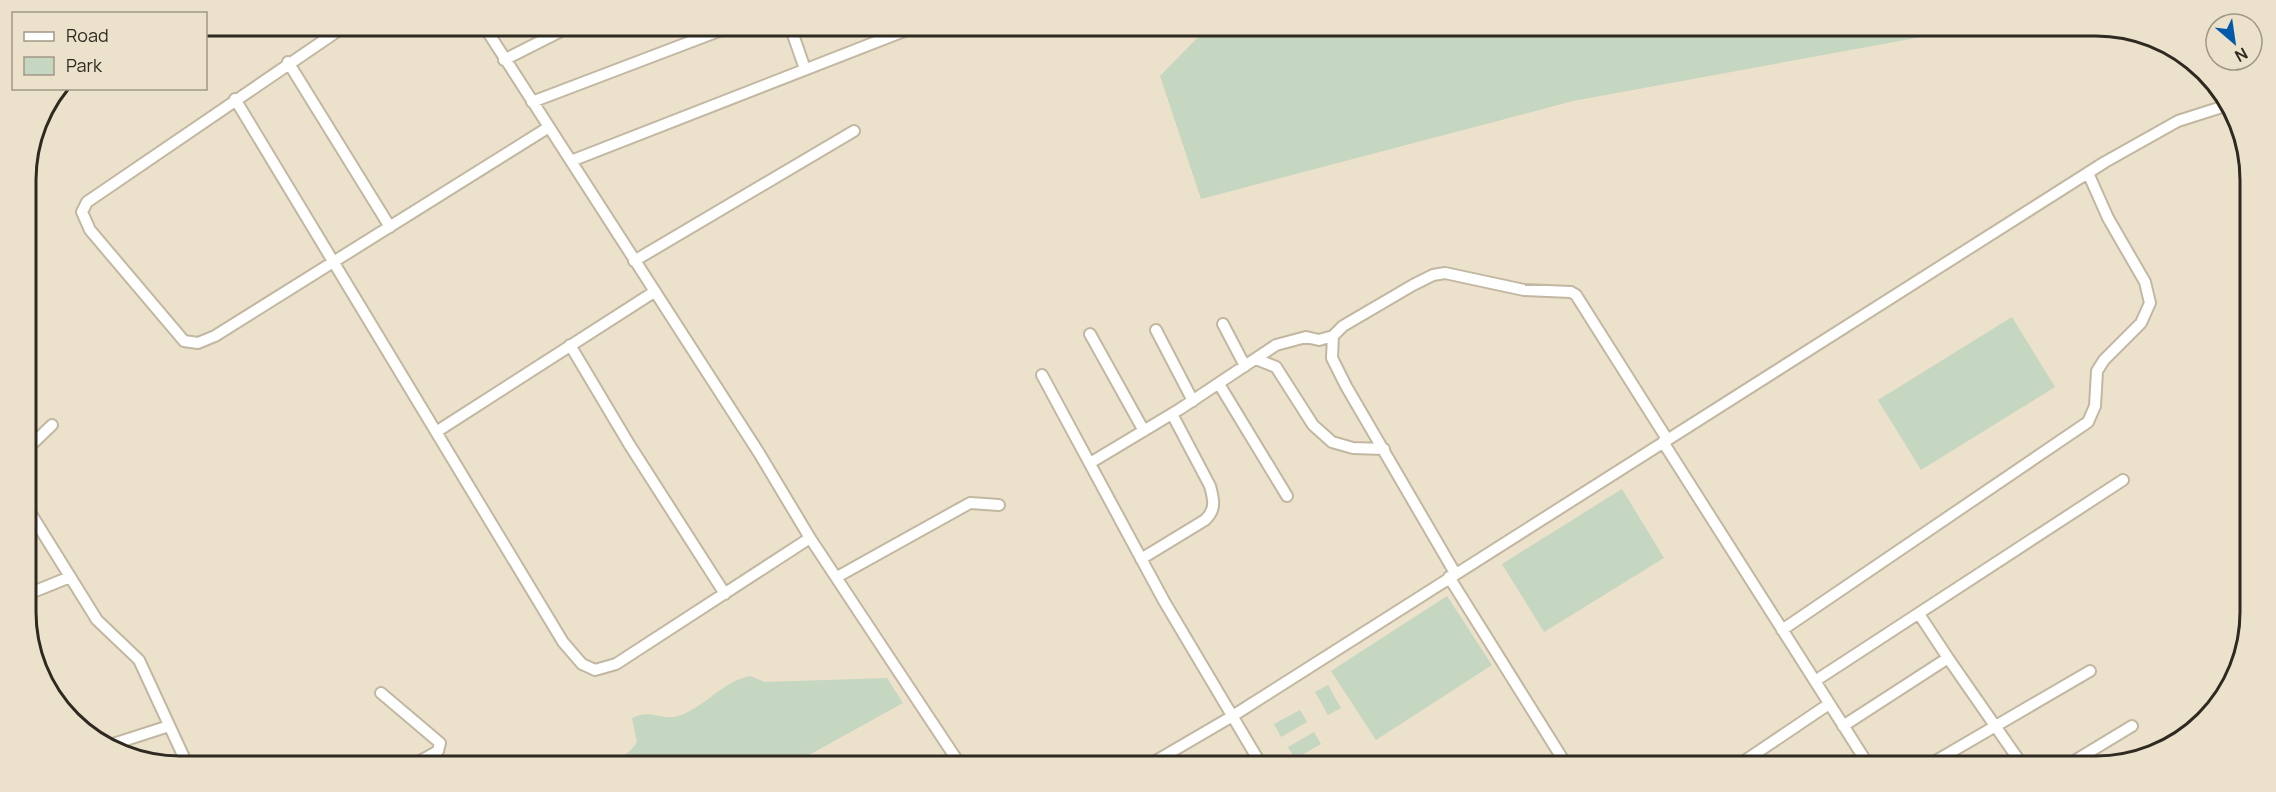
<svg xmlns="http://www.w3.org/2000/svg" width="2276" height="792" viewBox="0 0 2276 792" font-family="Manrope,sans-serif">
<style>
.green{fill:#c5d6c1}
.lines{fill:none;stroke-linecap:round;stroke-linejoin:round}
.street-casing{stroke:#c2b7a1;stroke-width:14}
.street{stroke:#fff;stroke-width:10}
.rim{fill:none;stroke:#2e2a21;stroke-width:3}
</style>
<rect width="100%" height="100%" fill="#ece1ca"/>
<path class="green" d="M1209 26H1981L1573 101 1201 199 1160 76Z
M2012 317 2055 387 1921 470 1878 400Z
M1622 489 1664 558 1544 632 1502 564Z
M1447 596 1492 665 1376 740 1331 671Z
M750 676 765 682 887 678 903 703 789 766H592C610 762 627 759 637 742L632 718C650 709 658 719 674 717 701 712 720 682 750 676Z
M1328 685 1341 708 1328 715 1315 692Z
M1300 710 1307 722 1281 737 1274 724Z
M1314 732 1321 744 1295 759 1288 747Z"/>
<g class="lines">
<defs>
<path id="street" d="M345 26 87 202 82 212 90 230 184 341 198 343 215 336 549 127
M484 26 759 453 810 538 961 766
M790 26 805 69
M504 60 571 26
M288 62 390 227
M235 99 563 642 582 664 595 670 616 664 810 538
M532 102 732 26
M571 161 917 26
M634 261 854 131
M1223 324 1245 366
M1156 330 1193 401
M1090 334 1144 431
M1333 336 1332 358 1346 386 1455 573
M570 345 629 444 725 594
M1256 359 1276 367 1313 425 1332 442 1353 448 1384 449
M1042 375 1164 601 1262 766
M1219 384 1287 496
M436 432 654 292
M1663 442 1869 766
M27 449 52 425
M1090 463 1180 409 1276 345 1306 337 1319 340 1333 336 1343 326 1413 285 1433 275 1445 273 1524 290 1571 292 1576 295 1667 439
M28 509 97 620 139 660 188 766
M1141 559 1205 520C1216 510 1214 500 1210 486L1172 414
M837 577 970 503 999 505
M1449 577 1567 766
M28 594 70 577
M1782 630 2088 422 2095 406 2097 371 2104 360 2141 323 2150 303 2145 282 2108 218 2088 173
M1948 658 2023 766
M1815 681 2123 480
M381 693 440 743 438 751 411 766
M1843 726 1948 658 1919 614
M110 745 169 726
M1147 766 1231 717 2105 162 2178 121 2225 106
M1737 766 1829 704
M1927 766 2090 671
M2066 766 2132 726"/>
</defs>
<use href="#street" class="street-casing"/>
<use href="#street" class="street"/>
</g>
<path d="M0 0H2276V792H0ZM180 36H2096A144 144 0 0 1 2240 180V612A144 144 0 0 1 2096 756H180A144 144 0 0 1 36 612V180A144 144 0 0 1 180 36Z" fill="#ece1ca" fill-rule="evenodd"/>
<path class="rim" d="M180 36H2096A144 144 0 0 1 2240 180V612A144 144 0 0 1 2096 756H180A144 144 0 0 1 36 612V180A144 144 0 0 1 180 36Z"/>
<rect x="12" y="12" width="195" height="78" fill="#ece1ca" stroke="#a09886" stroke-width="1.5"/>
<rect x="24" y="32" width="30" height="9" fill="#ffffff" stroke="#a09886" stroke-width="1.5"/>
<text x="66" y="42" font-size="18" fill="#2e2a21">Road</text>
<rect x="24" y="57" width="30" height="18" fill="#c5d6c1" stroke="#a09886" stroke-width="1.5"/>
<text x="66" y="72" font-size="18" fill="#2e2a21">Park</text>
<g transform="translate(2234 42) rotate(151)"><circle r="28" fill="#ece1ca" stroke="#a09886" stroke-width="1.5"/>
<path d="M0-4.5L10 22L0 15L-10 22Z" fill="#005aa7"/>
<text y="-9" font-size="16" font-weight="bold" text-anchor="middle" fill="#2e2a21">N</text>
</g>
</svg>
